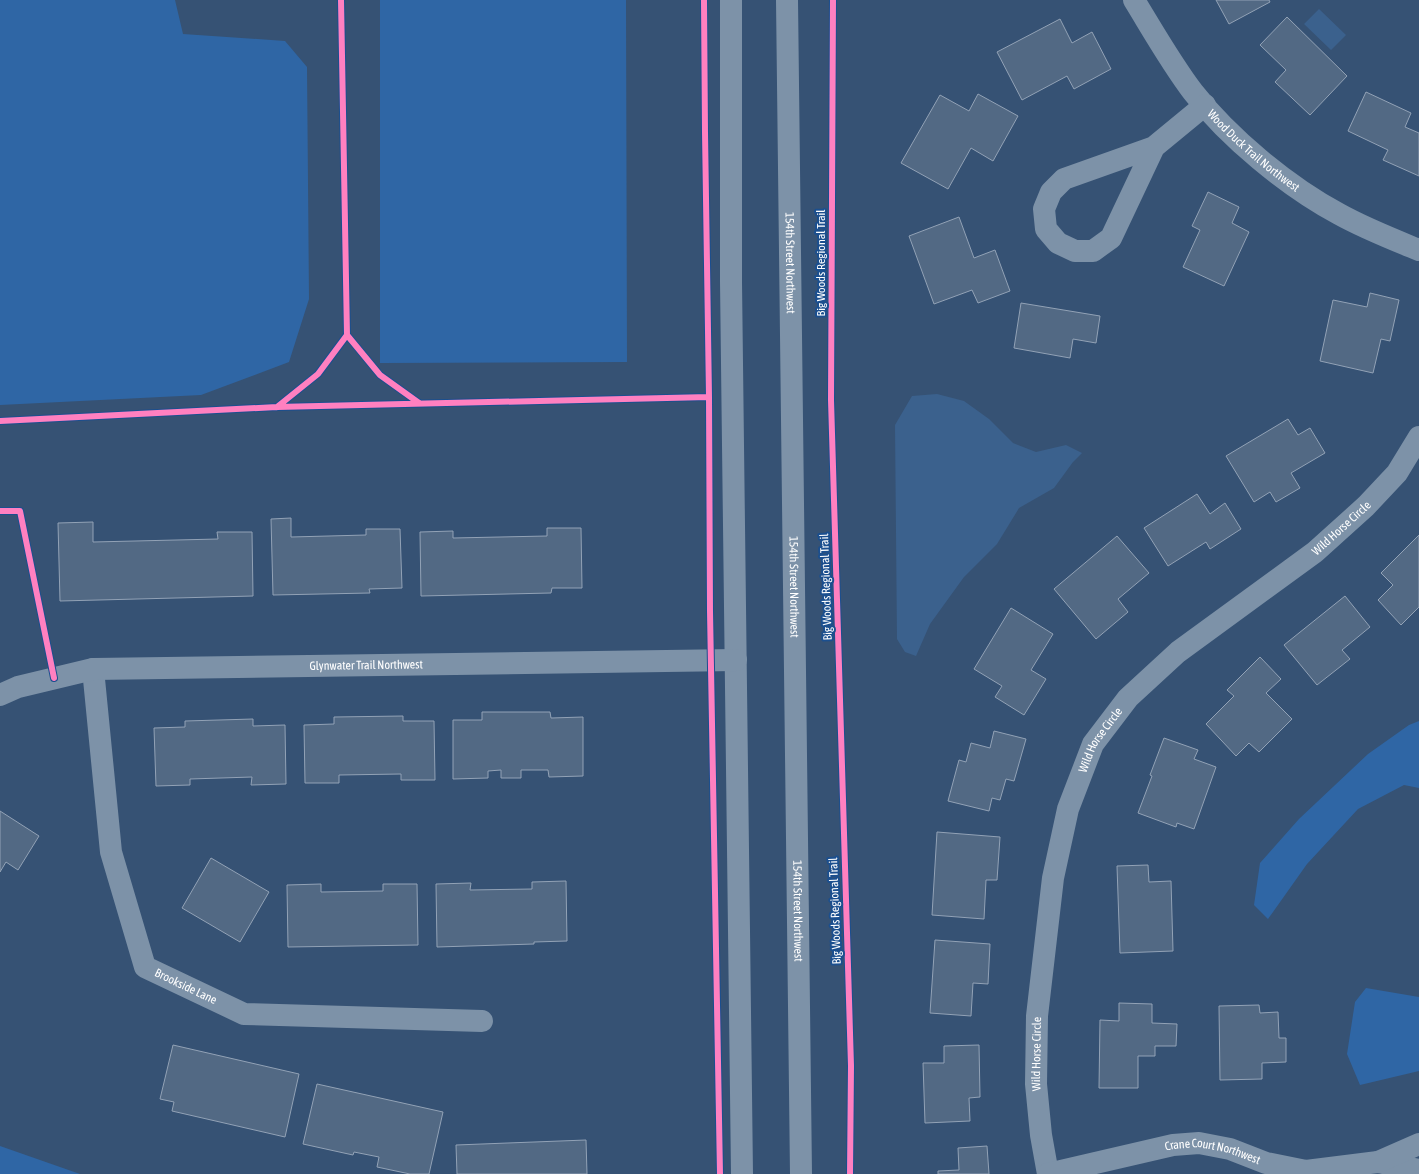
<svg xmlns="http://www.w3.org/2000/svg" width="1419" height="1174" viewBox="0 0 1419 1174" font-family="'Asap Condensed',sans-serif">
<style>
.green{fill:#2f66a5}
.water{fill:#3b618d}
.building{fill:#526984;stroke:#92a2b6}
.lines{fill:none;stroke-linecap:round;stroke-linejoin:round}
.minor{stroke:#7d92a8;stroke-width:22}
.cycleway-casing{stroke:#1b4f8f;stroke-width:8}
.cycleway{stroke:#ff80c0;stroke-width:6}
.labels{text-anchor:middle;stroke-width:4;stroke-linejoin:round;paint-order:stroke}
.street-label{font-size:12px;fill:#fff;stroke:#1b4f8f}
</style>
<rect width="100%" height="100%" fill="#365274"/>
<path class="green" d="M0 0H175L183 34 285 41 307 67 309 299 289 362 201 395 0 405Z
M380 0H626L627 362 380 363Z
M1419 721V788L1404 785 1358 809 1307 864 1268 919 1254 905 1260 863 1299 819 1368 754 1409 725Z
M1366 988 1419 997V1071L1360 1085 1347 1054 1355 1002Z
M0 1146 80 1174H0Z"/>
<path class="water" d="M1319 9 1346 35 1331 50 1304 24Z
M937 394 964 401 989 419 1013 443 1036 452 1066 445 1082 453 1073 462 1054 488 1019 508 997 544 964 577 930 624 916 656 905 652 897 639 895 425 912 396Z"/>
<path class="building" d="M1216 0H1269L1270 2 1229 24Z
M1287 17 1347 76 1310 115 1275 82 1286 70 1260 45Z
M1060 19 1072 43 1092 32 1111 69 1074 89 1067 76 1022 100 997 52Z
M1366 92 1411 113 1405 127 1419 133V176L1383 160 1388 150 1348 131Z
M978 94 1018 116 993 161 971 148 948 189 901 163 940 95 969 111Z
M1208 192 1239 207 1232 223 1249 232 1224 286 1183 267 1200 230 1192 226Z
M959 217 974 258 995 250 1010 291 978 303 972 290 934 304 909 236Z
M1370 293 1399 300 1390 341 1381 339 1373 373 1320 361 1333 300 1367 307Z
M1021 303 1100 316 1096 343 1073 339 1070 358 1014 348Z
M1288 419 1298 435 1310 428 1325 453 1291 473 1300 488 1276 502 1270 492 1254 502 1226 456Z
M1197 494 1210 514 1225 503 1241 529 1210 549 1206 542 1168 566 1144 528Z
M291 518V537L366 535V529H400L402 588 369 589 370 593 273 595 271 519Z
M93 522V542L218 539 217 532H252L253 596 60 601 58 523Z
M547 528H581L582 588H552L551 593 421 596 420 532 453 531V538L547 536Z
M1419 535V607L1401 625 1378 600 1393 585 1381 573Z
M1117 536 1149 573 1118 599 1128 612 1096 639 1054 589Z
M1345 596 1370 627 1342 650 1350 659 1317 685 1284 645Z
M1011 608 1053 634 1031 670 1046 679 1024 715 995 697 1002 686 974 669Z
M1260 657 1281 679 1266 693 1292 719 1259 752 1249 743 1236 756 1206 724 1234 696 1227 690Z
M482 712H550L551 718 583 717V776L549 777 548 770H521V778H501V770L488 771V778L453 779V720H482Z
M403 716V721H434L435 780H401V774L339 775V783H305L304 725 334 724V717Z
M253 719V726L285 725 286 784 251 785 252 777 190 779V785L156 786 154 728 185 727V721Z
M994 731 1026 739 1014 781 1006 779 1000 800 992 798 989 811 948 801 959 760 966 762 971 743 990 748Z
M1164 738 1198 750 1194 759 1216 767 1194 829 1177 823 1176 827 1138 813 1152 776 1150 775Z
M0 811 39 836 18 870 6 862 0 872Z
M937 832 1000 837 997 880H986L984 919 932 915Z
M211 858 269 892 240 942 182 908Z
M1148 865 1149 882 1171 881 1173 951 1120 953 1117 866Z
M566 881 567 941 534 942V944L437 947 436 884 471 883 470 890 532 889V882Z
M321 884V892L383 891V884H417L418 945 288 947 287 885Z
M935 940 990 944 988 984 973 983 971 1016 930 1013Z
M1119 1003 1152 1004V1023L1177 1024 1176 1046H1155V1056H1138V1088H1099L1100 1020 1119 1021Z
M1259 1005 1260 1013 1278 1012 1279 1038H1286V1062L1262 1063V1079L1220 1080 1219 1006Z
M173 1045 299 1074 285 1137 172 1111 174 1102 160 1099Z
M979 1045 980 1097 969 1098 970 1121 925 1123 923 1063H944V1046Z
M317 1084 443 1112 429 1174H410L377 1167 379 1157 354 1152 353 1155 303 1144Z
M586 1140 587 1174H457L456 1145Z
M987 1146 989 1174H938V1171L959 1170 958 1148Z"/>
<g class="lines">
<g class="minor">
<path d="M731 0V282L742 1174"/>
<path id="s1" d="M787 0 801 1174"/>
<path id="s2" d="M1134 0C1153 31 1171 63 1193 92 1229 138 1287 186 1339 214 1364 228 1392 239 1419 250"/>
<path d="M1154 147 1111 238 1093 251H1075L1058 243 1046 229 1044 209 1051 192 1064 179 1154 147 1205 105"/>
<path id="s3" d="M93 669 111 852 145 967 244 1014 482 1021"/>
<path id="s4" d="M0 695 18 687 93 669 736 660"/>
<path d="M1378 1162 1419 1170"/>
<path id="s5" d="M1048 1174 1041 1135 1036 1084 1037 1016 1053 878 1068 809 1093 744 1128 698 1178 652 1315 552 1366 506 1397 473 1419 437"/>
<path id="s6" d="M1048 1174 1173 1145 1199 1143 1230 1149 1266 1163 1306 1171 1378 1162 1419 1144"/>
</g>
<defs>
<path id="cycleway" d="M704 0 705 132 709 397 710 611 720 1174
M833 0 831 400 851 1066 850 1174
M347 335 380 375 419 403
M277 407 318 374 347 335 341 0
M0 421 277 407 709 397
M0 511H20L54 678"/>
</defs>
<use href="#cycleway" class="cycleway-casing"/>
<use href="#cycleway" class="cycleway"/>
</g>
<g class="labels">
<g class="street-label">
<text dy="4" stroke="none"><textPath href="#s2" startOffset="194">Wood Duck Trail Northwest</textPath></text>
<text dy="4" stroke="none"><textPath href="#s1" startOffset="263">154th Street Northwest</textPath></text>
<text transform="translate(821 263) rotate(-90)" y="4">Big Woods Regional Trail</text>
<text dy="4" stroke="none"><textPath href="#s5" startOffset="769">Wild Horse Circle</textPath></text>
<text dy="4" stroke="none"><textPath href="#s1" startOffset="587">154th Street Northwest</textPath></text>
<text transform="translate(826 587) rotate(-92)" y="4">Big Woods Regional Trail</text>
<text dy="4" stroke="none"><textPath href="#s4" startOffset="370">Glynwater Trail Northwest</textPath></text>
<text dy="4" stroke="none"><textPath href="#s5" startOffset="445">Wild Horse Circle</textPath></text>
<text dy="4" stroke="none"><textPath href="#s1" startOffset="911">154th Street Northwest</textPath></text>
<text transform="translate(835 911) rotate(-92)" y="4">Big Woods Regional Trail</text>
<text dy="4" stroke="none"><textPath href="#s3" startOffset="349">Brookside Lane</textPath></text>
<text dy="4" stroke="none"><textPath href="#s5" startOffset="121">Wild Horse Circle</textPath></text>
<text dy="4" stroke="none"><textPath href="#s6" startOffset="169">Crane Court Northwest</textPath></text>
</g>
</g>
</svg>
